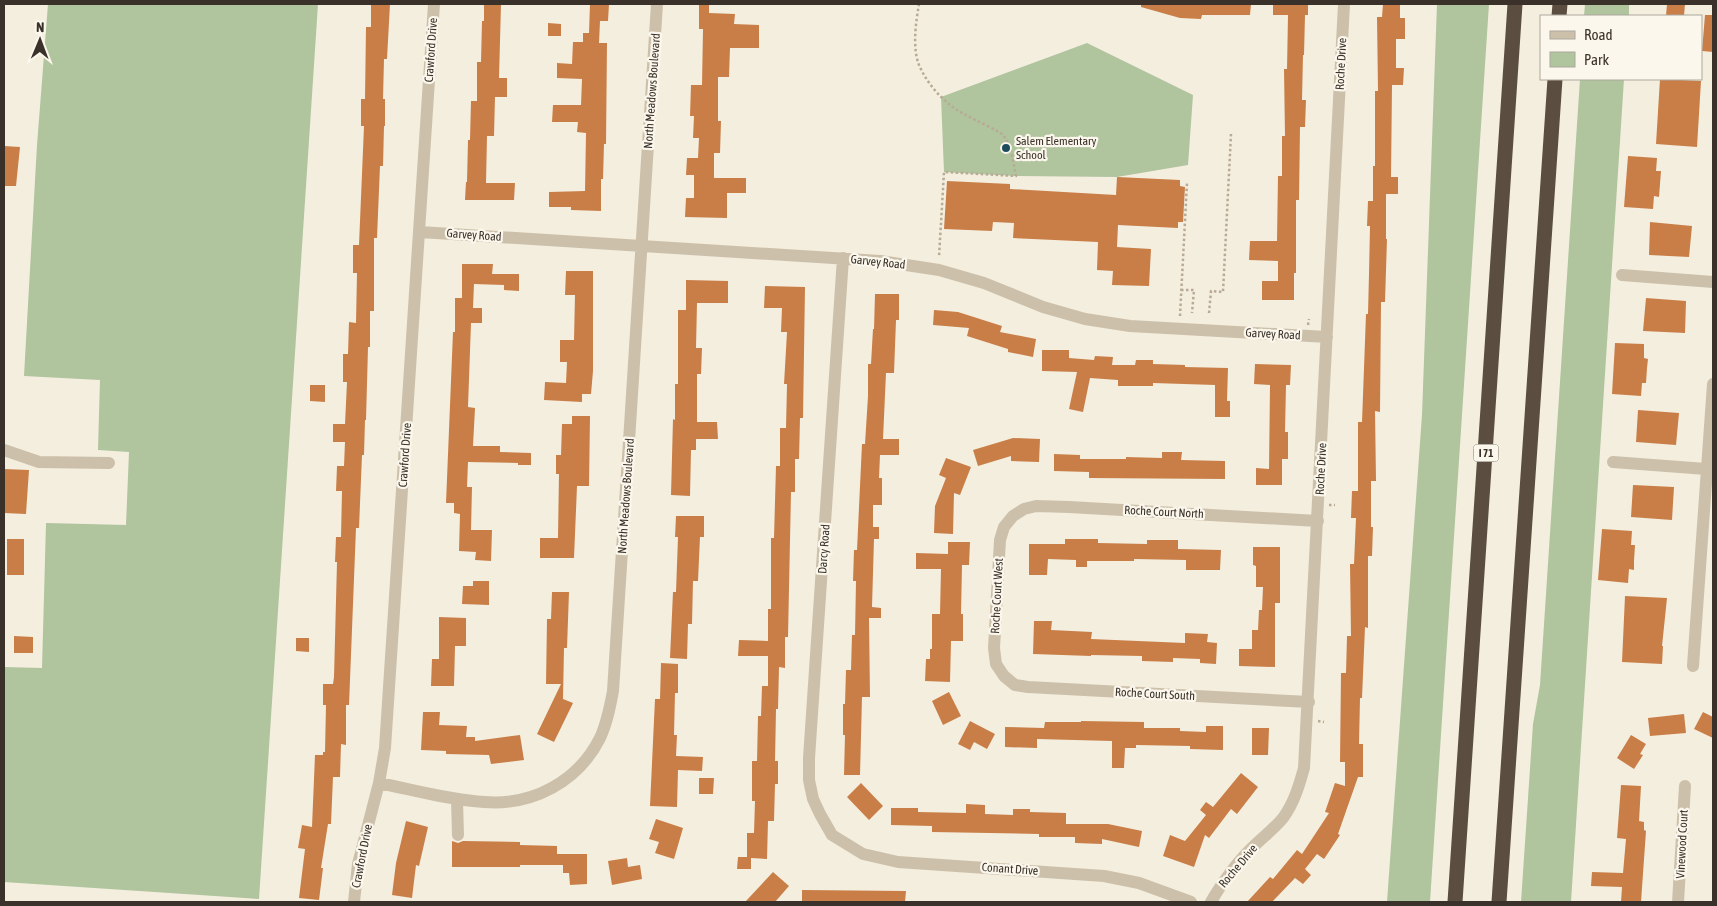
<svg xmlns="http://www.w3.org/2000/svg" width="1717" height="906" viewBox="0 0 1717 906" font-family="'Asap Condensed',sans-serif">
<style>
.green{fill:#b0c49e}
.building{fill:#c97e47}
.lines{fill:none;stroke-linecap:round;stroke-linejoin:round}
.path{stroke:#b8aa94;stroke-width:2.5;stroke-dasharray:2.5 2.5;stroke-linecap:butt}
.minor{stroke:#cdc0aa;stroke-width:12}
.highway{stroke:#5b4d40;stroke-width:15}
.poi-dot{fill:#1d4d5d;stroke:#fbf7ec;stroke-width:2}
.labels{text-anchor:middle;stroke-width:4.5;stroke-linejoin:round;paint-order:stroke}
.shield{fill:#fbf7ec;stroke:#746d64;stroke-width:1}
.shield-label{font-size:11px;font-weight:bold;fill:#3a322a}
.street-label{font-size:12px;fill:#3a322a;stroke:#fbf7ec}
.poi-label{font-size:12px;fill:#3a322a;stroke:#fbf7ec;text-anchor:start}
</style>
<rect width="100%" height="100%" fill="#f4eedf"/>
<path class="green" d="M48 4H318L259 899 4 882V667L42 668 46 523 126 525 129 452 98 450 100 380 24 376 37 145Z
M1437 4H1489L1430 902H1387L1422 415Z
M1585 4H1629V16H1584Z
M1087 43 1193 95 1188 165 1117 177 1016 176 944 172 941 97Z
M1580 79H1624L1571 902H1521L1533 724 1540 685Z"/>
<path class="building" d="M371 4H390L387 59H384L383 99H385V126H384L383 166H380L377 238H374V311H370V347H368L366 420H365L364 455H362L359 528H356L349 705H346V745L341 744 340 777H333L331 824H328L321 868H323L319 900 299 898 305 849 298 848 302 825 312 827 315 755H323V752H325L326 705H323V684H333L334 677 337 562H335L336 537H341L342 491H336L337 466H344L345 442H333V424H345L347 382H343V354H348L349 322 356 323 357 273H353V245H359L364 126H361V99H365L366 27H371Z
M484 4H501L499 78H507V97H495L494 136H487L486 183H515L514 200H465L466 182H467L468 140H470L471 101H477V62H481L482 21H484Z
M590 4H609L608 21H600L599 43H607L606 144H604L603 179H601V211L571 210V207H549V192L585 191 586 133 577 132 578 122H552L553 105H581L582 79 557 78V63L572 64 573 42H583V33H589Z
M699 4H709V13L735 14 734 24 759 25V48H730L729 77H718V121H721L720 153H714V178H746V193H727V218L685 217 686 198H694V175H686L687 158H698L699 138H693L694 116H690L691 85H702L703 29H699Z
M1141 4H1251L1250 15H1202L1201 19 1180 18 1141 7Z
M1273 4H1308V15H1305L1304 55H1303L1302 100H1306L1305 127H1300L1299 200H1296V273H1294V300H1262V281H1278V261L1249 260 1250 241H1277L1278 176H1282V136H1285L1284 69H1287L1288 15H1273Z
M1383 4H1400V18H1405V39H1396V68H1404L1403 85H1392L1391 177H1398V194H1386V239H1387L1385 302H1381L1380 412 1375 411 1376 481H1371V527H1373L1372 556H1368V628L1365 627 1362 698H1360L1359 744H1363V777H1358L1338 834 1340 835 1324 859 1317 854 1305 869 1311 875 1303 884 1295 878 1272 902H1247L1270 877 1273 879 1297 850 1302 854 1329 813 1325 812 1335 783 1345 786V762H1340L1341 673H1346L1347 636H1351L1350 564H1354L1356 518H1351L1352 491H1358V422H1362L1366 314H1368L1369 274 1370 226H1367L1368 201H1373V166H1375V91H1378L1377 17H1382Z
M1667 4H1685L1684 16H1666Z
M1705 15H1713V52L1702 51Z
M548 23 561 24V36H548Z
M1660 79 1701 81 1697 147 1656 144Z
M4 146 20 147 16 186H4Z
M1628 156 1657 158 1656 171H1661L1659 197 1654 196 1653 209 1624 207Z
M1117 177 1180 180V186L1185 187 1183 222H1178V228L1118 225 1117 247 1151 249 1149 286 1112 285 1113 271 1097 270 1098 242 1013 238 1014 223 993 222 992 231 944 229 947 181 1010 184V189L1116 195Z
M1650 222 1692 226 1689 257 1649 255Z
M462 264H493L492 274H519V291L504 290V285L474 284 473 308H482V323H471L468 407 475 408 473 446H500V452L531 453V465H518V463L468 462 467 487H472L471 530H492L491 561 475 560 476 552 459 551 460 514 454 513V503H446L453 332H455V298H462Z
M566 271H593V371L591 394H582V402L544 400 545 382 566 383 567 362H560V340H574L575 295H565Z
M686 280 728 281V303H697L696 348H702L701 374H697V422H717L718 439H696V450H691L690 496 671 495 673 419 675 420V384H678V310H686Z
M765 286 805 287 803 418H800L799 459H795V492H791L788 637H785V668L779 667 778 709H776L775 761H778V784H775L774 821H768L767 859 751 858V869H737L738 857H747V833H754L755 801H752V761H757L758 716H761L762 686H768V656H738L739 640 768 641V609H771V538H774L776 466H780V428H786L787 384H784L787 332H781L782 308H764Z
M875 294H899V320H896L894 373H886L883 439H899V455H880L879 478H882V505H873V527H879V539H874L872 607 881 608V618H869L870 697H862L860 775H844L845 735H843V704H845L846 670H851L852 635H855L856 581H853L854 550H857L862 444H865L868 396V364H871L873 329H874Z
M1646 298 1686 301 1685 333 1643 331Z
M934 310 958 312 1002 326 1000 332 1036 339 1033 357 1008 352V349L967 336 969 328 933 325Z
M1615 343 1644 344V358L1648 359 1647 368 1646 383H1642L1641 396 1612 394Z
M1042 350H1069V358L1094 360 1095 356 1113 357 1112 365H1135L1136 360H1153V364L1185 365V367L1228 368 1227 401H1230V417H1215V385L1153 383V386H1118V380L1090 378 1083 412 1069 409 1077 372 1042 371Z
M1255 364 1291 365 1290 385H1286L1285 432H1288V459H1282V485H1256V468L1269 469 1270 385 1254 384Z
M310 385H325V402L310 401Z
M1638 410 1679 413 1676 445 1636 442Z
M572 416H590L589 486H577L574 558H540V538H558L559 474H556V455H561L562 424H572Z
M1013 438 1040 439 1039 462 1011 461V456L978 466 973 450Z
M1162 452H1182L1181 460 1225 461V479L1089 478V472L1054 471V454L1080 455V459H1126V457L1162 458Z
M946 458 971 467 960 495 954 493 953 534 934 533 935 506 946 478 939 475Z
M4 469 29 470 26 514 4 513Z
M1633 485 1674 487 1672 520 1631 517Z
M676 516H704V537H700L698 581H693L692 624H688L687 659 670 658 673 592H676L678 537H675Z
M1602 529 1632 531 1631 545H1635L1634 561V570L1629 569 1628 583 1598 580Z
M7 539H24V575H7Z
M1065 539H1098V543L1147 544V540H1178V549L1221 550 1220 570H1186V560L1134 559V561H1087V567H1076V560L1048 559 1047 575H1029V544H1065Z
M948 542H970L969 565H962L961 614H963V641H951L950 682 925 681 926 659H930V649H932V614H940L941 569H916V553L948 554Z
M1253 547H1280V603H1275V667L1239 666V649H1252V630H1258L1259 610H1262L1263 587H1256V566L1253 565Z
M473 581H489V605L462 604 463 586H473Z
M552 592H569L567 648H564L563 699 573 703 554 742 537 734 561 684H546L547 619H551Z
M1625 596 1667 598 1662 646H1663L1662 664 1622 662Z
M439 617 466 618V646H455L454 686H431L432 659H439Z
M1034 621H1052L1051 630 1092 632 1091 639 1185 643V633L1208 634 1207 642 1217 643 1216 664 1200 663V659L1173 658V662L1142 661V656L1091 655V656L1033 654Z
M14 636 33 637V653H14Z
M296 638H309V652L296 651Z
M661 663 678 664V693H675L674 735H677L676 756 703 757 702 771 678 770 677 807 650 806 655 699H660Z
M949 692 961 716 943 725 932 701Z
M423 712H440L439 725 467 726 466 737H475V741L520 735 524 760 491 764 489 755 446 754V751L421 750Z
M1703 712 1713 717V738L1694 729Z
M1684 714 1686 733 1650 736 1648 718Z
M970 721 995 734 987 749 974 742 970 750 958 744Z
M1081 721 1144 722V728H1180V731L1206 732V726H1223V750L1190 749V746L1136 745V748H1125L1124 768H1112V741L1037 739V748L1005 747V727L1044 728 1045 722H1081Z
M1252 728H1269L1268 755H1252Z
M1631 735 1646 744 1640 754 1643 755 1634 769 1617 758Z
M1241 773 1258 787 1237 814 1231 809 1209 838 1205 835 1194 867 1163 856 1170 835 1185 841 1206 815 1200 810 1206 802 1213 807Z
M699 778H714L713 794H699Z
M861 783 883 806 869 820 847 797Z
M1621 785 1641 786 1639 821 1644 822V830L1646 831 1641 902H1621L1622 887 1591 886 1592 872 1623 873 1626 839 1617 838Z
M966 804 985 805V814L1013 815V809H1030V812L1066 813V824H1108L1142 831 1139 847 1102 839V844L1075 843V837H1039V834L932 832V826L891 825V808H918V812L966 813Z
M656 819 683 828 674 859 655 853 659 842 649 839Z
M406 821 428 827 419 866 416 865 412 898 392 895 396 863Z
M452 841 458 843 463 841 520 842V845L557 846V854H587V884L570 885 569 873H563V865H520V867H452Z
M627 858 628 867 640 865 642 879 612 885 608 861Z
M773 872 789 886 775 902H745Z
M802 890 906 891 905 902H802Z"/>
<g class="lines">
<path class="path" d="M919 4C916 22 912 47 919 65 928 86 946 105 966 115 974 120 998 130 1003 135 1012 146 1013 163 1016 176L944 172 939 257
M1181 290H1194L1192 313
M1209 313 1211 291 1223 292 1231 134
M1180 316 1187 183
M1308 325 1309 319
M1329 505H1335
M1318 721 1324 722"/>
<path class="minor" d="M420 232 880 261 939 270 984 283 1043 307 1085 319 1130 326 1327 337
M843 258 809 758V780L813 799 820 814 832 835 863 854 898 862 1104 876 1139 883 1191 902
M1622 275 1713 282
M4 450 39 462 109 463
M1613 462 1706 469
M1693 666 1713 384
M1309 702 1028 687 1015 685 1004 676 996 664 994 648 1000 540 1004 527 1013 516 1024 509 1036 506 1069 507 1318 521
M379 783C414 790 449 800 484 802 532 806 578 782 600 738 607 723 610 707 613 691L657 4
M457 800 458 835
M354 902 358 864 379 783 385 748 434 4
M1211 902C1221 884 1238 861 1253 847 1263 837 1274 829 1283 818 1294 803 1299 786 1304 768L1344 4
M1678 902 1685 786"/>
<path class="highway" d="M1559 16 1560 4
M1455 902 1515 4
M1499 902 1555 79"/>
</g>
<circle class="poi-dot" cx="1006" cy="148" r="5"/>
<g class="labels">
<rect class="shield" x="1473.5" y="444.5" width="25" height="17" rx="4"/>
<g class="shield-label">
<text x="1486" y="457">I 71</text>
</g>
<g class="street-label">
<text transform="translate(431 50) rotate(-86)" y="4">Crawford Drive</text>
<text transform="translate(1341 64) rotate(-87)" y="4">Roche Drive</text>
<text transform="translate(652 91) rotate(-86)" y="4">North Meadows Boulevard</text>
<text transform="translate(474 235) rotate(4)" y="4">Garvey Road</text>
<text transform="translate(878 262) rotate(6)" y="4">Garvey Road</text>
<text transform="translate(1273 334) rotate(3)" y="4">Garvey Road</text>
<text transform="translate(405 455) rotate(-86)" y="4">Crawford Drive</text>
<text transform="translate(1321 469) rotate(-87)" y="4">Roche Drive</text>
<text transform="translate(626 496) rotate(-86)" y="4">North Meadows Boulevard</text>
<text transform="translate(1164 512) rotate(3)" y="4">Roche Court North</text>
<text transform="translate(824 549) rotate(-86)" y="4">Darcy Road</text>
<text transform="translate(997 596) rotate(-87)" y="4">Roche Court West</text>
<text transform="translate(1155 694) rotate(3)" y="4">Roche Court South</text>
<text transform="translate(1682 844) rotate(-87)" y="4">Vinewood Court</text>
<text transform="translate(362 856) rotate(-79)" y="4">Crawford Drive</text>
<text transform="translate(1238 866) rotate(-50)" y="4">Roche Drive</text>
<text transform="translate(1010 869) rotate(4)" y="4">Conant Drive</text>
</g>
<g class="poi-label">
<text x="1016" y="145">Salem Elementary<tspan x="1016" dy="14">School</tspan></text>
</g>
</g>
<rect width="1717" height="906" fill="none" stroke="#3a322a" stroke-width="10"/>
<rect x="1540" y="15" width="162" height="65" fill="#fbf7ec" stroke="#aea89e"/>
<rect x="1550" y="31" width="25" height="8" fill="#cdc0aa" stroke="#aea89e"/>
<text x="1584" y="40" font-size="15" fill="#3a322a">Road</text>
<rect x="1550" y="52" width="25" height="15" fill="#b0c49e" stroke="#aea89e"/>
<text x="1584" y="65" font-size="15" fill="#3a322a">Park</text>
<g transform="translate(40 40) rotate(1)" stroke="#fbf7ec" stroke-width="4" paint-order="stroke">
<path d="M0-4L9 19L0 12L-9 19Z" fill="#3a322a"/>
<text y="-8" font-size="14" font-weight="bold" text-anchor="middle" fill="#3a322a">N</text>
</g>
</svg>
